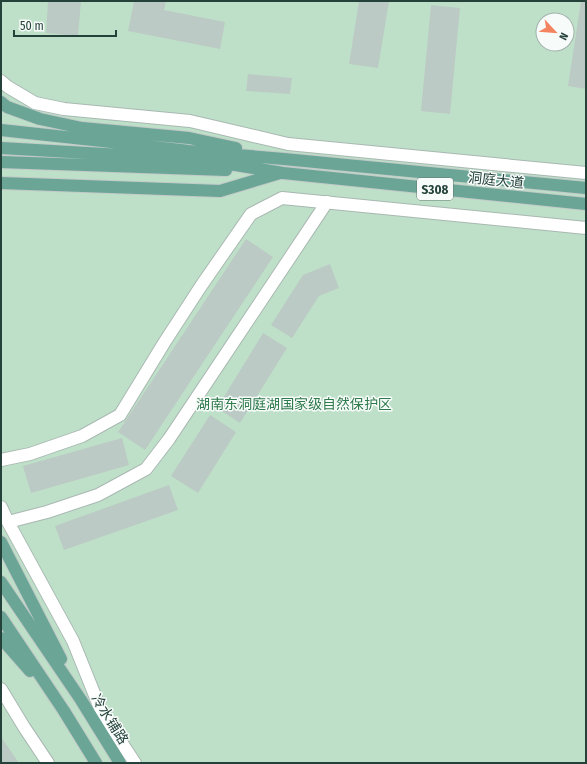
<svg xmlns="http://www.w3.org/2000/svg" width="587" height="764" viewBox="0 0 587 764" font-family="'Fira Sans Condensed','Noto Sans SC',sans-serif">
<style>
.green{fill:#bfe0c8;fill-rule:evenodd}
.building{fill:#bbcac4}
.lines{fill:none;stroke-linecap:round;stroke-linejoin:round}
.minor-casing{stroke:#a8b8b2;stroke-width:14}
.tertiary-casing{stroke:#a8b8b2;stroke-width:14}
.primary-casing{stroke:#c2cac8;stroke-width:14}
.minor{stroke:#fff;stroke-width:12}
.tertiary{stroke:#fff;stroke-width:12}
.primary{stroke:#6aa596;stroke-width:12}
.labels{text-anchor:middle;stroke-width:3;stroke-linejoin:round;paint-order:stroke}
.shield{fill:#f7fbf9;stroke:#637a73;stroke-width:1}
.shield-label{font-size:13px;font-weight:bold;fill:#24423a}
.street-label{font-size:14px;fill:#24423a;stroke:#f7fbf9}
.park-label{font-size:14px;fill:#2d7a4b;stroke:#f7fbf9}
</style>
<rect width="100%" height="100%" fill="#e6efeb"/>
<path class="green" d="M1 1H586V763H1ZM543 20H567V44H543Z"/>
<path class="building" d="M48 1H81L78 36 46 33Z
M134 1H166L164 10 225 22 220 49 128 31Z
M359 1H389L378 68 349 64Z
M581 1H586V89L568 86Z
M431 5 460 8 450 114 421 111Z
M248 74 292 78 290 94 246 91Z
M246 239 273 257 145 450 118 432Z
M330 264 339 288 319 296 292 338 271 325 303 275Z
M263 333 287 348 240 423 217 408Z
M210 415 236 432 198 493 171 476Z
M122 438 129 465 31 493 23 466Z
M169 485 178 510 64 550 55 526Z
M1 737 19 763H1Z"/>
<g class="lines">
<defs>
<path id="minor" d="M8 522 47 512 98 495 146 469 169 439 327 202"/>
<path id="tertiary" d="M1 81 8 87 35 103 64 109 190 121 288 144 586 173
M1 460 30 454 82 436 120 415 164 343 201 286 251 214 282 198 586 228
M1 507 8 522 73 641 102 713 135 763
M1 689 24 727 48 763"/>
<path id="primary" d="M1 102 7 107 40 119 82 128 189 138 236 148
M1 130 102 141 189 151 284 159 586 188
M1 148 173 158 223 163 283 173 586 204
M1 162 226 170
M1 183 220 191 280 173
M1 542 61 659
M1 582 81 700 120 763
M1 617 64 711 96 763
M1 638 30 671"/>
</defs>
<use href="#minor" class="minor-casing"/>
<use href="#tertiary" class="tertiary-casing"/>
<use href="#primary" class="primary-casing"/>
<use href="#minor" class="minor"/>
<use href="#tertiary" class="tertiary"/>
<use href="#primary" class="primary"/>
</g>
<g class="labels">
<rect class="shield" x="417" y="178" width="36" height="22" rx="3"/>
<g class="shield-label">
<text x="435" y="194">S308</text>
</g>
<g class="street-label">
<text transform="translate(496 180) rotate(6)" y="5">洞庭大道</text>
<text transform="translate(110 719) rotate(58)" y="5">冷水铺路</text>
</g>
<g class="park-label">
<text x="294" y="409">湖南东洞庭湖国家级自然保护区</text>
</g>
</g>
<rect width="587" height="764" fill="none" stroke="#24423a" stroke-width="4"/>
<g transform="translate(555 32) rotate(116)"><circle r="19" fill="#f7fbf9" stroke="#a3b1ad"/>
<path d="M0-3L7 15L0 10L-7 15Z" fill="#f4845f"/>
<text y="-6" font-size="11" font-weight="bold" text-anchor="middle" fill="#24423a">N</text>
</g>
<path d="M14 30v6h102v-6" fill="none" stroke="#24423a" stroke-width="2"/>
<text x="20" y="30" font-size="12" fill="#24423a" stroke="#f7fbf9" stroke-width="3" paint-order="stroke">50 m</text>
</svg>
